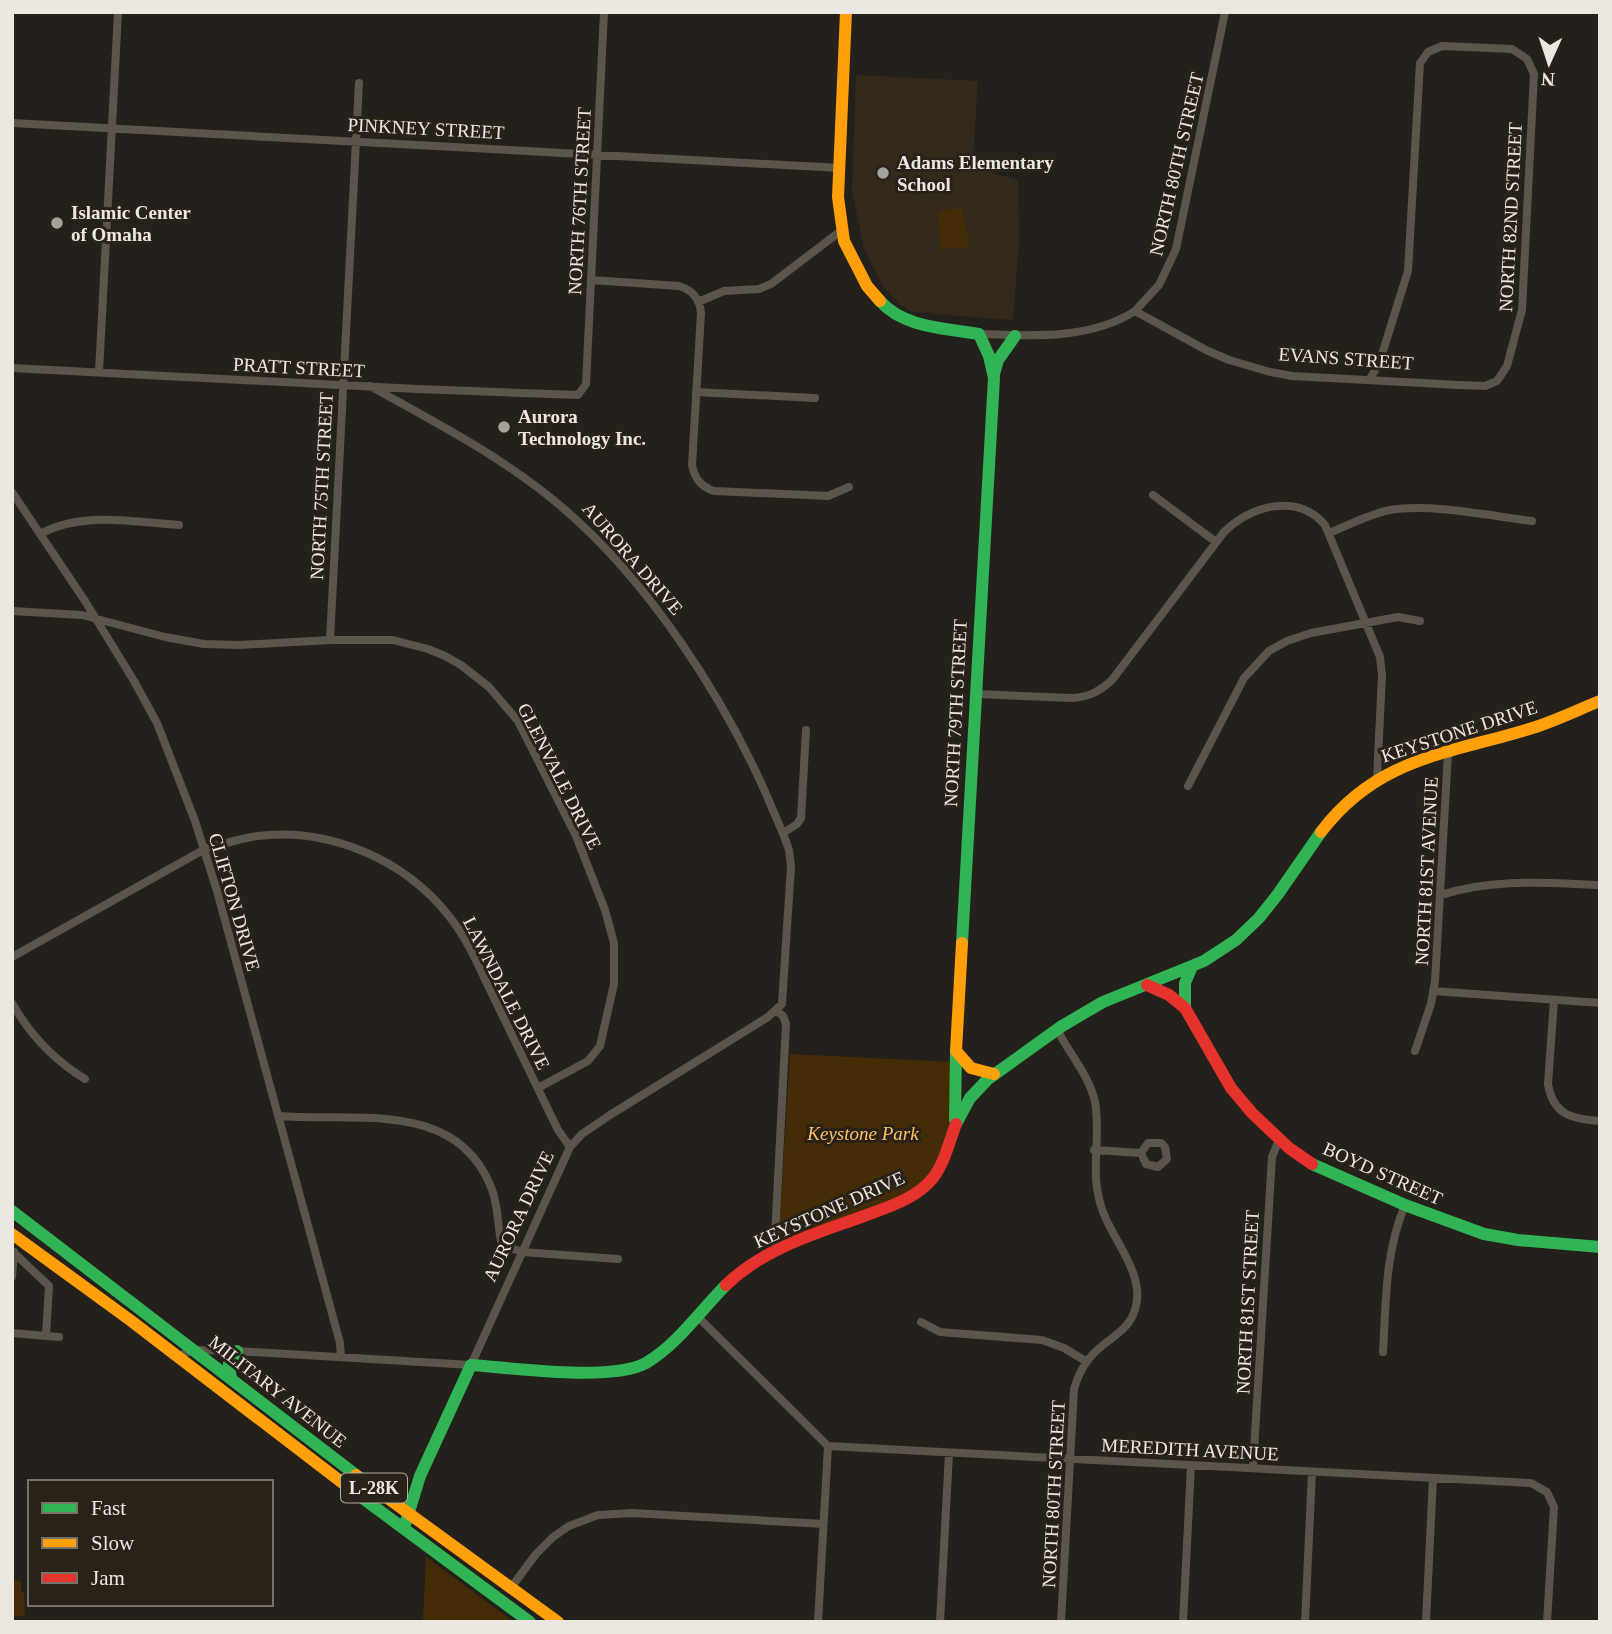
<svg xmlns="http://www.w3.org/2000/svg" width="1612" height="1634" viewBox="0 0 1612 1634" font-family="Georgia,serif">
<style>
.built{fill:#332a1c}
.green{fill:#442d06}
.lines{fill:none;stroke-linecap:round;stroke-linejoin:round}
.street{stroke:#5b554c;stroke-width:8}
.fast{stroke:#30b455;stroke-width:12}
.slow{stroke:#ff9f0a;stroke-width:12}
.jam{stroke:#e5322d;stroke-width:12}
.poi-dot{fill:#a6a29c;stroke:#282219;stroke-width:2.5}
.labels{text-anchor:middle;stroke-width:6;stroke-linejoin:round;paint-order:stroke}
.shield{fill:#282219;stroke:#b1aca5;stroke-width:2}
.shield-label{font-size:18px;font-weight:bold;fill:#ece7e1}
.street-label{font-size:19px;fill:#ece7e1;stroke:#282219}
.poi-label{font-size:19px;font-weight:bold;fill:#ece7e1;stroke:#282219;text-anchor:start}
.park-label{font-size:19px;font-style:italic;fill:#ffc066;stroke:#282219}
</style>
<rect width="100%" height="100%" fill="#24211c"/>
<path class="built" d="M856 75 978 81 973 157 980 161 983 168 988 172 1018 180 1019 242 1013 320 911 312 899 304 882 285 864 249 852 191Z"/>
<path class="green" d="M962 208 970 247 941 250 938 211Z
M790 1054 952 1062 949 1131 929 1177 906 1195 786 1241 781 1238 779 1234Z
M426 1557 514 1622H423Z
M12 1580 21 1581V1591L24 1593 25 1616H12Z"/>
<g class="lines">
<path class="street" d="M12 123 839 168
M591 280 679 286C692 290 700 299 701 313L692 465C695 479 700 486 714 491L828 496 849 487
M698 302 724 291 759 289 771 284 842 230
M1135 311 1159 285 1176 249 1225 12
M979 334C1031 336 1090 340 1135 311L1206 350 1229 360 1270 372 1292 376 1459 385 1485 386 1497 381 1507 366 1522 310 1534 74 1527 59 1512 49 1442 46 1428 52 1420 63 1408 271 1379 364 1369 380
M12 368 417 389 578 395 586 384 604 12
M99 372 118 12
M696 392 815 398
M12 492 85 601 134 681 157 723 195 821 217 891 340 1343 341 1357
M1153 495 1216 542
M1329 533C1349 525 1369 514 1390 510 1429 503 1491 516 1532 521
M40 534C81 511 133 522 179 525
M12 611 82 615 165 637 204 644 240 645 330 640H393L428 649 445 656 461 665 489 687 518 721 576 836 605 910 614 943V984L600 1046 588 1061 538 1088
M330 640 359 83
M976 694 1073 698C1089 697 1100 691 1112 680L1224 532C1251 506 1297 492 1325 525L1380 657 1382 675 1377 779
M1188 786 1244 678 1269 651 1287 641 1311 633 1398 617 1420 621
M783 833 797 824 801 818 806 730
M1441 895C1493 878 1546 883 1600 885
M12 957 205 849C222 844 239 839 257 836 329 827 404 859 449 916 469 941 481 972 495 1000 516 1043 537 1086 558 1130L570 1147
M1433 991 1600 1003
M1554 1000 1548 1084C1553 1115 1572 1119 1600 1121
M12 1003C30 1035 54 1060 85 1079
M776 1010 783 1016 786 1024 775 1236 777 1250
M1058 1031C1070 1055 1089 1075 1095 1102 1102 1141 1088 1171 1103 1212 1114 1241 1144 1274 1136 1306 1131 1330 1110 1337 1094 1353 1084 1363 1078 1375 1074 1389L1061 1622
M1415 1051 1431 1004 1435 981 1448 753
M279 1116C354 1122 456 1099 491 1187 499 1206 497 1226 502 1245L522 1252 618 1259
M1094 1150 1141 1153 1146 1164 1158 1167 1167 1159 1165 1147 1161 1143H1148L1141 1153
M12 1251 49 1286 46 1336
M12 1277 14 1252
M697 1316 828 1446 818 1622
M921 1322 940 1332 1042 1340 1064 1348 1087 1362
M12 1333 59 1337
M1383 1352C1386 1302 1385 1252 1405 1205
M177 1356 194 1350 237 1351 471 1365 570 1147 582 1134 610 1115 768 1017 782 1004 791 866 789 850C783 831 774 814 767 796 722 694 648 581 563 508 505 458 436 423 370 386
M828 1446 1531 1483 1547 1492 1554 1507 1547 1622
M1253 1467 1272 1157 1279 1140
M510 1589 536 1554 553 1537 569 1526 598 1515 632 1513 823 1524
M940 1622 949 1453
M1183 1622 1191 1466
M1305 1622 1312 1472
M1426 1622 1433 1478"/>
<path class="fast" d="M880 301C904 328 945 328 979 334L989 356 994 378 962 943
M994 374 998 360 1015 336
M1185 1008V983L1191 969
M955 1120 956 1051
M956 1124 970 1098 988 1079 1062 1026 1103 1002 1204 961 1236 940 1259 918 1278 894 1321 832
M1312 1164 1405 1205 1484 1234 1518 1240 1600 1247
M12 1211 356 1475
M231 1379 229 1364 237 1351
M357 1494 530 1622
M404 1528 420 1476 471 1365C513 1368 611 1382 646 1363 678 1344 700 1311 726 1285"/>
<path class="slow" d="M846 12 838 197 844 241 867 286 880 301
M1321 832C1377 758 1447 754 1529 729 1553 722 1577 710 1600 701
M962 943 956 1051 971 1068 994 1074
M12 1234 130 1320 357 1494
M356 1475 558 1622"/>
<path class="jam" d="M1147 985 1169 995 1185 1008 1231 1088 1252 1113 1289 1148 1312 1164
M726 1285C764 1248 815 1234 864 1216 888 1207 916 1199 933 1178 945 1162 949 1142 956 1124"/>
</g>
<g class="poi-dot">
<circle cx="883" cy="173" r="7"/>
<circle cx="57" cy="223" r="7"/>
<circle cx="504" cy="427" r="7"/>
</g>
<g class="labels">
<rect class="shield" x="341" y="1473.5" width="66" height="29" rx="5"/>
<g class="shield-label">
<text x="374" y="1494">L-28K</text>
</g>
<g class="street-label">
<text transform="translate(426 128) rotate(3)" y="7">PINKNEY STREET</text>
<text transform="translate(1176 164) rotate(-77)" y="7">NORTH 80TH STREET</text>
<text transform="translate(579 201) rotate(-87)" y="7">NORTH 76TH STREET</text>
<text transform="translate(1510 217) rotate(-87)" y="7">NORTH 82ND STREET</text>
<text transform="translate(1346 358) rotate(4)" y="7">EVANS STREET</text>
<text transform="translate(299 367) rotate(3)" y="7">PRATT STREET</text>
<text transform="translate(321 486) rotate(-87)" y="7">NORTH 75TH STREET</text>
<text transform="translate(633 558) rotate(49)" y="7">AURORA DRIVE</text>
<text transform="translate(955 713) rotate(-87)" y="7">NORTH 79TH STREET</text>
<text transform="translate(1459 731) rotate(-18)" y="7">KEYSTONE DRIVE</text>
<text transform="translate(560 776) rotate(63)" y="7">GLENVALE DRIVE</text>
<text transform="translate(1426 871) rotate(-87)" y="7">NORTH 81ST AVENUE</text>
<text transform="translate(235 902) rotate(74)" y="7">CLIFTON DRIVE</text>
<text transform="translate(507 993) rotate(63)" y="7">LAWNDALE DRIVE</text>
<text transform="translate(1383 1173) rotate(24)" y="7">BOYD STREET</text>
<text transform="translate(829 1209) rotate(-24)" y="7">KEYSTONE DRIVE</text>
<text transform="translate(518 1216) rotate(-65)" y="7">AURORA DRIVE</text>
<text transform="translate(1247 1302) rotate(-87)" y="7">NORTH 81ST STREET</text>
<text transform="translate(278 1391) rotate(38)" y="7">MILITARY AVENUE</text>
<text transform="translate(1190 1449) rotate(3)" y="7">MEREDITH AVENUE</text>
<text transform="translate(1053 1494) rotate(-87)" y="7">NORTH 80TH STREET</text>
</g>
<g class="poi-label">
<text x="897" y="169">Adams Elementary<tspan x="897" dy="22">School</tspan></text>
<text x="71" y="219">Islamic Center<tspan x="71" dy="22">of Omaha</tspan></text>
<text x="518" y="423">Aurora<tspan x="518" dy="22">Technology Inc.</tspan></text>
</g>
<g class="park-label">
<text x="863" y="1140">Keystone Park</text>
</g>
</g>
<rect width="1612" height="1634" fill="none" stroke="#ece7e1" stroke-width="28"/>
<rect x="28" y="1480" width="245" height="126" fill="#282219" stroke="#767169" stroke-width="2"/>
<rect x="42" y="1503" width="35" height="10" fill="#30b455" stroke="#767169" stroke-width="2"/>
<text x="91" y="1515" font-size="21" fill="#ece7e1">Fast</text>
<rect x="42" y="1538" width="35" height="10" fill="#ff9f0a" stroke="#767169" stroke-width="2"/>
<text x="91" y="1550" font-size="21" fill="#ece7e1">Slow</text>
<rect x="42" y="1573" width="35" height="10" fill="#e5322d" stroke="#767169" stroke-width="2"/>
<text x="91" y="1585" font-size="21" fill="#ece7e1">Jam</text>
<g transform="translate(1549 63) rotate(183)" stroke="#282219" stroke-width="5" paint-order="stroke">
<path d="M0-5L12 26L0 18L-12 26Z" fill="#ece7e1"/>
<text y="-10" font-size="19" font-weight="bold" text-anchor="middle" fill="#ece7e1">N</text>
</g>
</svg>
